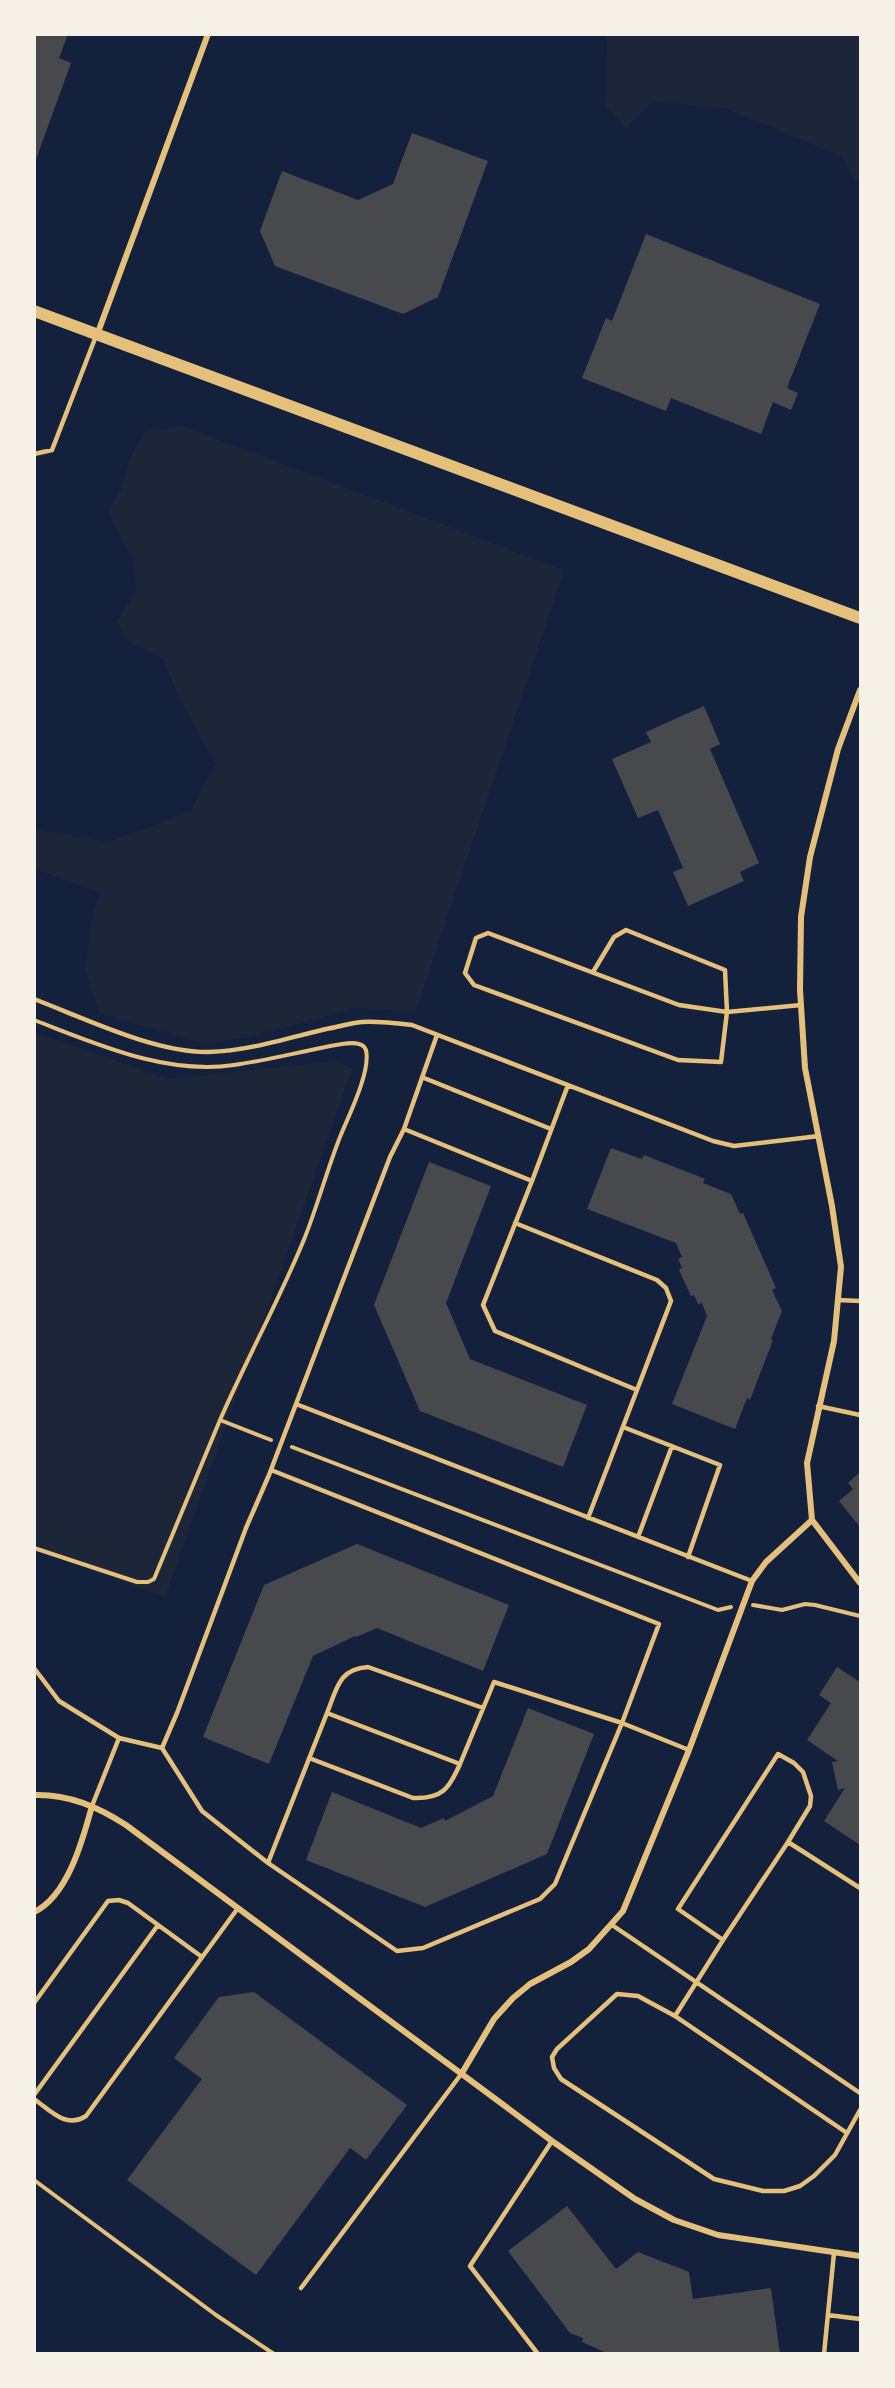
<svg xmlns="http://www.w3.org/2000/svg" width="895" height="2388" viewBox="0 0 895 2388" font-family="'DejaVu Sans',sans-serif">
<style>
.green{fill:#1d2539}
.building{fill:#48494c}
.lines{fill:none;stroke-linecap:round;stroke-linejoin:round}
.path{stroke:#e5c07b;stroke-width:4}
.service{stroke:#e5c07b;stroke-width:4.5}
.minor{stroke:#e5c07b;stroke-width:6}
.secondary{stroke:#e5c07b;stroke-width:12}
</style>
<rect width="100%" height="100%" fill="#14213d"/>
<path class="green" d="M607 35H860V186L841 156 727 109 653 101 626 128 606 106Z
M182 426 564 570 416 1011 357 1008 245 1038 204 1043 100 1014 85 969 93 913 102 893 35 869V829L108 842 190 812 216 764 180 700 163 658 126 640 117 621 136 590 133 559 108 511 122 489 130 458 145 431Z
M34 1032 168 1079 336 1061 352 1069 165 1597 35 1549Z"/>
<path class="building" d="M34 34H68L59 58 71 63 35 162Z
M412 133 488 161 438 297 403 314 275 266 260 231 282 171 358 200 393 184Z
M646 234 820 304 787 388 798 393 791 410 773 402 761 434 671 398 666 411 582 378 606 318 612 321Z
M704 706 720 744 710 749 759 863 740 872 744 881 688 906 673 872 683 868 658 810 638 818 612 759 651 742 646 732Z
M611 1148 642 1159 644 1155 705 1179 703 1183 731 1194 740 1214 743 1213 776 1288 772 1290 782 1311 771 1339 773 1340 750 1400 747 1398 735 1429 672 1404 707 1316 702 1303 698 1304 694 1295 691 1296 679 1270 682 1268 678 1259 682 1257 676 1243 587 1209Z
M429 1162 491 1186 446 1303 470 1359 587 1405 563 1467 420 1411 374 1305Z
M860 1472V1527L839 1501 853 1489 848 1483Z
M357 1544 509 1605 483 1671 377 1628 356 1637 355 1636 313 1656 269 1764 203 1737 264 1585Z
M837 1667 860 1682V1845L824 1821 845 1788 838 1790 832 1762 838 1761 807 1740 831 1703 819 1695Z
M528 1708 594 1734 547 1854 425 1907 306 1860 332 1792 421 1828 444 1818 445 1821 493 1796Z
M254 1992 407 2105 366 2160 350 2148 256 2275 127 2180 202 2079 174 2058 219 1997Z
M567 2206 616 2269 638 2252 689 2272 693 2299 771 2288 780 2354H609L582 2342 583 2338 570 2333 508 2251Z"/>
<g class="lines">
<path class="path" d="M34 1020C97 1044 165 1075 234 1065 270 1060 306 1050 342 1044 349 1043 363 1041 366 1050 371 1072 348 1117 340 1137 327 1170 318 1204 305 1237 280 1299 247 1358 220 1420L271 1440
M292 1447 718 1610 731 1607
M34 1548 137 1582H148L154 1579 220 1420
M753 1605 782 1610 805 1604 815 1605 860 1616
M34 2180 216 2315 274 2354"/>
<path class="service" d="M34 454 52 450 96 336
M593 972 614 937 626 930 725 970 727 1012 721 1062 678 1060 474 985 465 973 476 938 488 933 679 1005 727 1012 801 1005
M34 999C84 1018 155 1053 209 1052 248 1051 288 1038 326 1029 338 1027 350 1023 362 1022 379 1021 395 1023 412 1025L713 1141 734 1146 819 1136
M424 1078 551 1129
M404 1129 532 1181 483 1305 495 1331 637 1390 588 1518
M532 1181 568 1085
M515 1223 657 1280 666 1288 671 1301 637 1390
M838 1300 860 1301
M296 1404 752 1581
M818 1406 860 1415
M623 1427 720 1465 688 1557
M638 1537 672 1446
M34 1668 59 1701 119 1738
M327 1713C337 1689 338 1669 368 1667L483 1708
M162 1748 202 1811 268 1863 327 1713 460 1764 494 1682 622 1723 689 1750
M309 1758 413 1798C442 1799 449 1789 460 1764
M92 1806 119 1738 162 1748 177 1713 246 1528 269 1475 390 1157 404 1129 437 1035
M268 1863 397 1951 423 1948 540 1899 555 1884 622 1723 659 1624 271 1470
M860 1888 788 1842 810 1806 811 1796 803 1772 794 1763 778 1754 678 1909 723 1940 675 2016 638 1996 617 1994 557 2049 552 2057 554 2068 561 2079 714 2179 763 2191H784L800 2186 814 2176 835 2155 860 2110
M612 1925 860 2093
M723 1940 788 1842
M34 2003 108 1901 119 1900 128 1903 202 1957
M675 2016 847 2133
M34 2095 158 1925
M34 2099C51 2111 66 2129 86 2116L238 1908
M301 2288 462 2073
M828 2315 860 2319
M538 2354 470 2266 552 2141
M824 2354 834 2253"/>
<path class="minor" d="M97 335 208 34
M860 690 838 749 810 857 801 917 800 990 805 1068 832 1206 841 1267 834 1341 807 1463 812 1520 860 1583
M34 1795C69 1794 98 1807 126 1825L552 2141 635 2199 674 2220 718 2235 860 2256
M34 1912C68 1896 83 1839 92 1806
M462 2073 494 2019 513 1998 530 1984 571 1962 589 1949 623 1911 689 1750 752 1581 766 1562 812 1520"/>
<path class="secondary" d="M34 311 860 618"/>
</g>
<rect width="895" height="2388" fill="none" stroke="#f6f1e7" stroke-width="72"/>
</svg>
